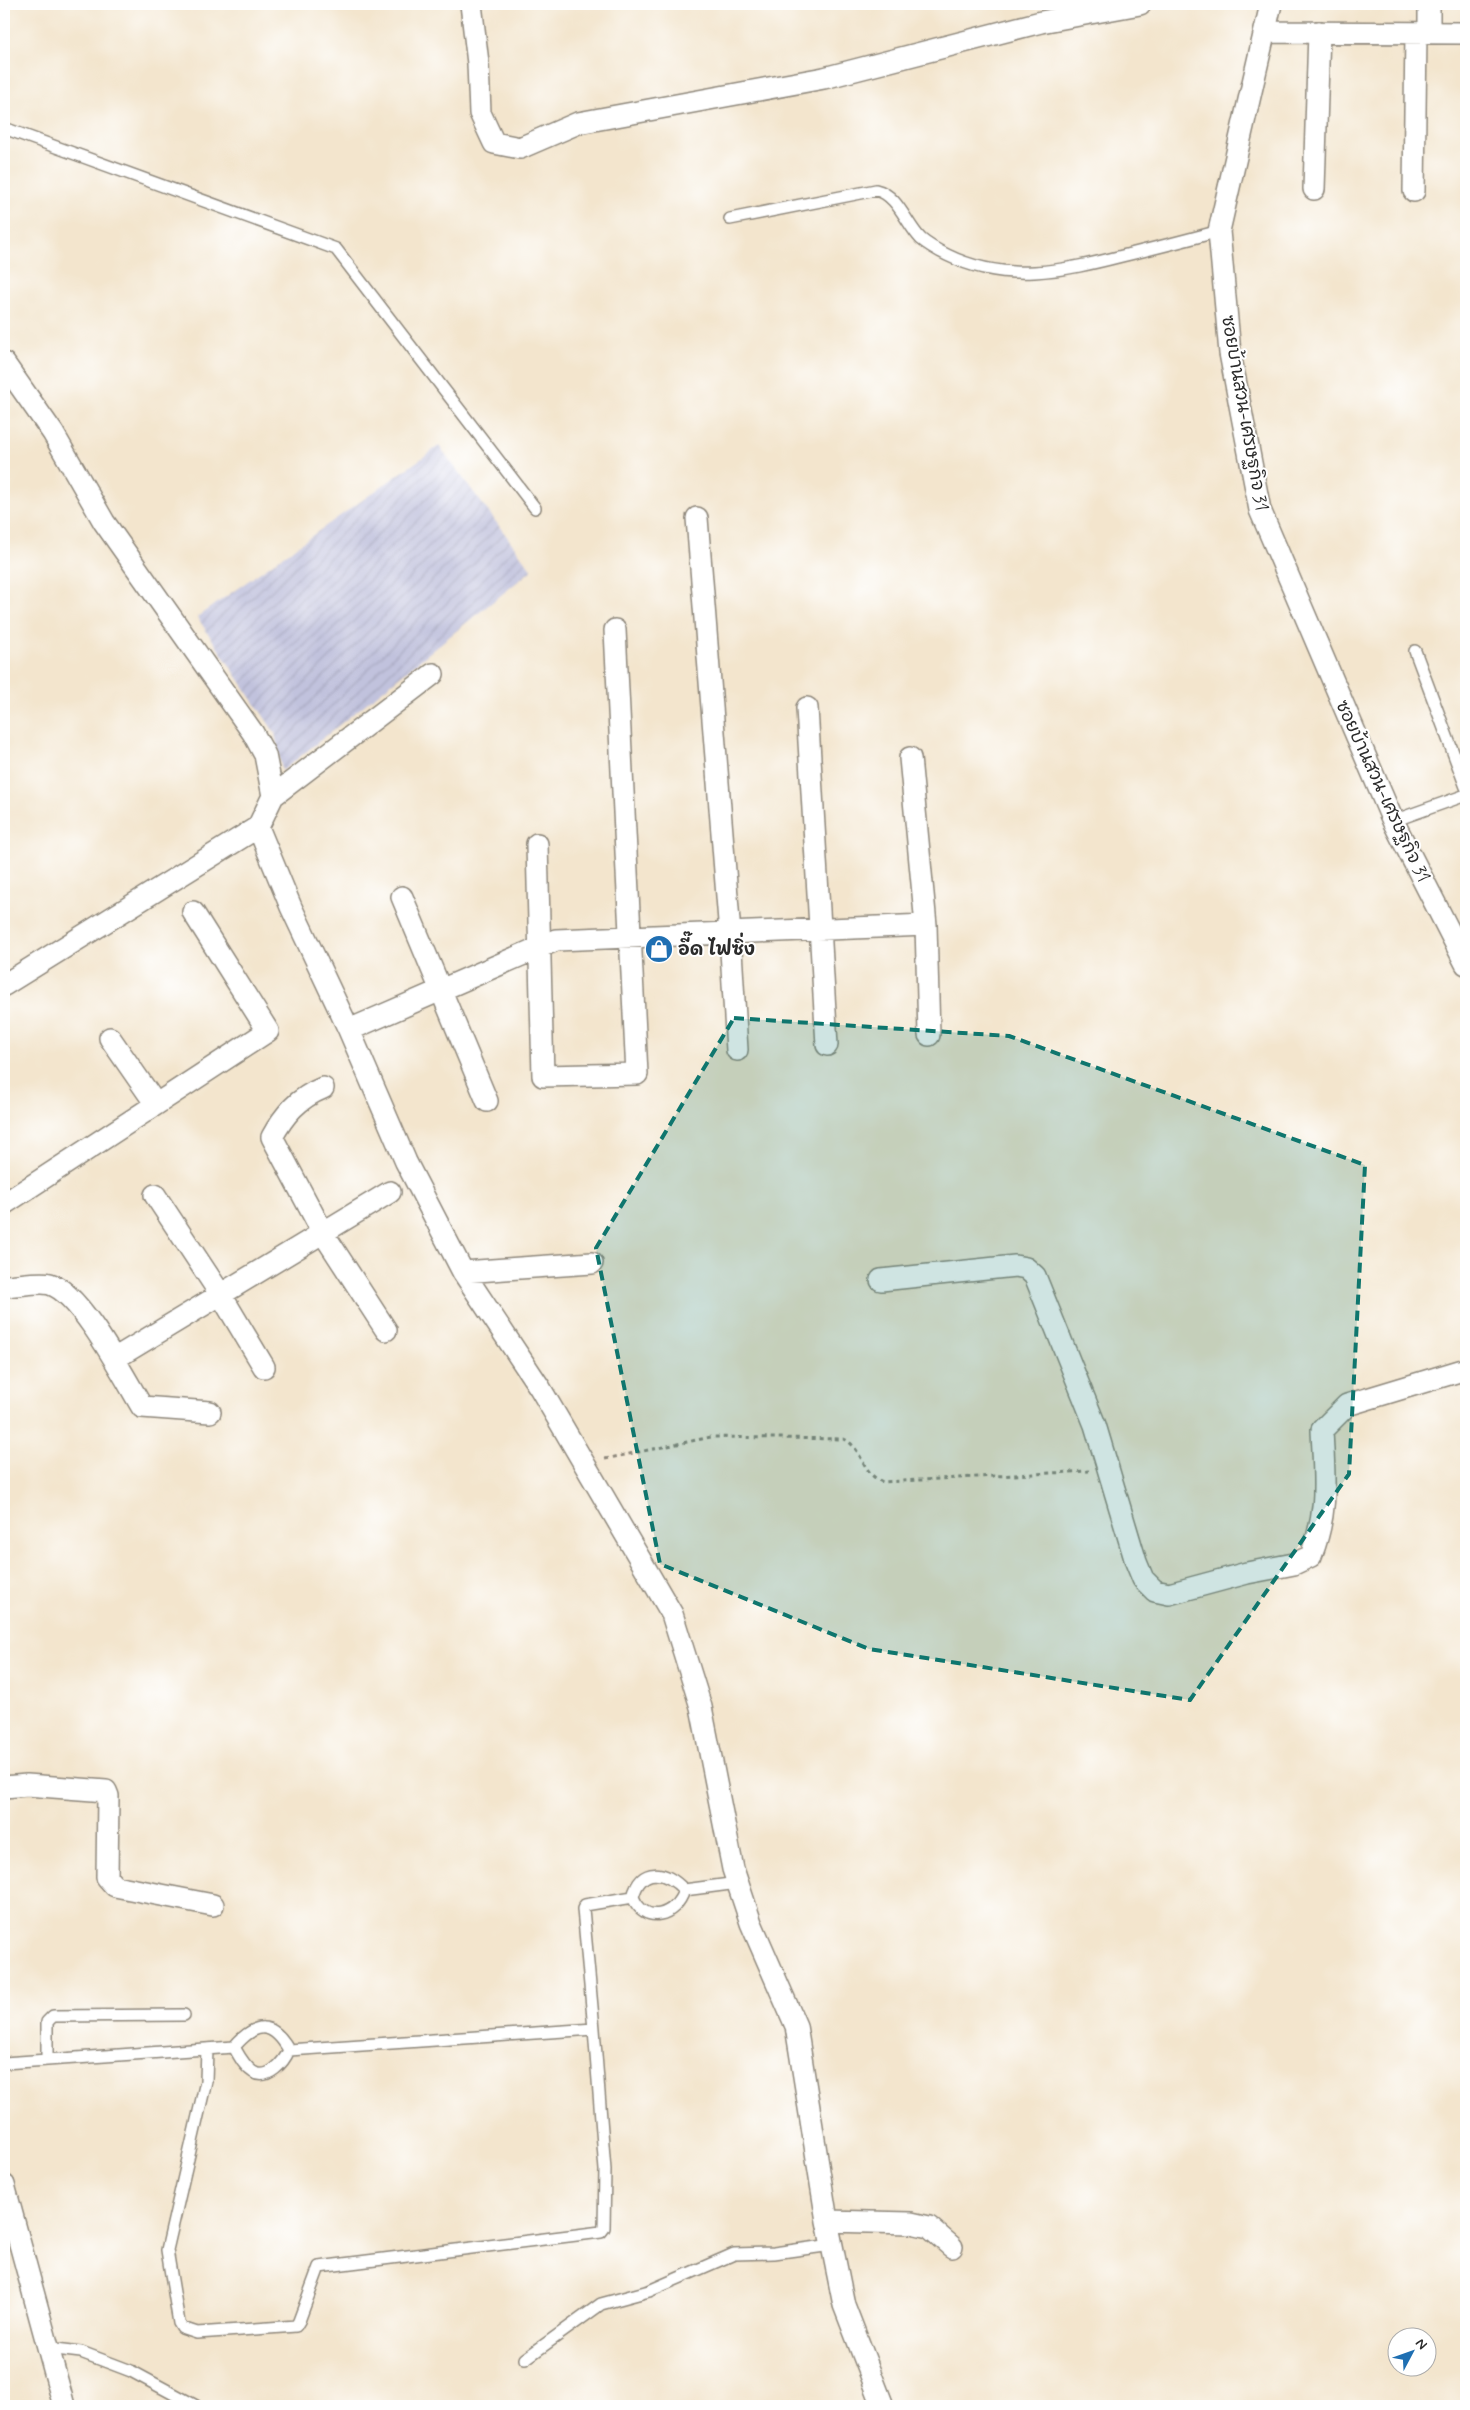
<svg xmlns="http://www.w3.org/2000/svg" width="1470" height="2410" viewBox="0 0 1470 2410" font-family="Mynerve,'Playpen Sans Thai',sans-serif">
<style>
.industrial{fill:url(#industrial-furrows)}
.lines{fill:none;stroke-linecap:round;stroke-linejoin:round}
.service-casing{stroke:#8f887c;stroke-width:14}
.minor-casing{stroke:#8f887c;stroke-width:24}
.path{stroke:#8f887c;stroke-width:3;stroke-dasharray:4 4;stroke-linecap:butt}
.service{stroke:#fff;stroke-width:11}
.minor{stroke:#fff;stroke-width:21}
.marked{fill:#0f766e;fill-opacity:0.2;stroke:#0f766e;stroke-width:4;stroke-dasharray:10 6;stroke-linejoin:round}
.labels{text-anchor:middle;stroke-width:4;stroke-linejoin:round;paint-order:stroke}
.street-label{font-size:18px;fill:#2b2b2b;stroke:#fff}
.poi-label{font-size:18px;font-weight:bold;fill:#2b2b2b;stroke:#fff;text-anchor:start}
</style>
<defs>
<pattern id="industrial-furrows" width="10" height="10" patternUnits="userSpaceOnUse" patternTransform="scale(1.25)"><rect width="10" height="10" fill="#c1c2dd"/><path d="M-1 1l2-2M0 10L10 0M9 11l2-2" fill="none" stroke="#a6a7be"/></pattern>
</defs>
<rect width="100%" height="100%" fill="#fff"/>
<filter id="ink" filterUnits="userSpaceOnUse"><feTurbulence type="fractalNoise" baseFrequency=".02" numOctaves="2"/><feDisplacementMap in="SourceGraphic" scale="10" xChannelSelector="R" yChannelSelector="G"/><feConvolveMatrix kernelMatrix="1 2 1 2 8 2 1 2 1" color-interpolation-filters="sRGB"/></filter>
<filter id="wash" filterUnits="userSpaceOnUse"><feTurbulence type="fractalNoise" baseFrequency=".0096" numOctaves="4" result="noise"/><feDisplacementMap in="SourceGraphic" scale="20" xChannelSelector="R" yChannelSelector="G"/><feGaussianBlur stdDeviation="1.12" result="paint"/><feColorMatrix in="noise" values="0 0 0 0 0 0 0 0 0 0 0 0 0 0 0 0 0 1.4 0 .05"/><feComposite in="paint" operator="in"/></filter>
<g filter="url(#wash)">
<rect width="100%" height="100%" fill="#f3e5cd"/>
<path class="industrial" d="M439 446 532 570 282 771 275 733 197 617Z"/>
</g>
<g filter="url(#ink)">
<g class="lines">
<defs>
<path id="service" d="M4 128 336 249 535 508
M730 219 876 190C898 195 906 224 921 239 928 245 939 251 947 255 1006 284 1063 271 1122 256 1155 248 1187 240 1219 231
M1415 651 1466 787
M1393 821 1466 795
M633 1897C644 1925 676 1917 684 1890
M234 2047C239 2056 244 2066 253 2072 268 2081 284 2062 289 2050
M207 2049 206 2081 167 2250 179 2323 182 2328 197 2333 296 2326 299 2321 319 2267 601 2232 604 2228 605 2170 594 2029
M47 2060V2022L53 2016 184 2015
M4 2063 234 2047C255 2022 272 2020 289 2050L594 2029 583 1909 585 1905 633 1897C641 1865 666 1871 684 1890L738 1883
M47 2348 81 2352 131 2371 196 2406
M525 2359 601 2304 649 2291 734 2254 774 2253 832 2245"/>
<path id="minor" d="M471 4 478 63 480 113 494 143 520 148 578 123 824 78 1041 22 1140 4
M1271 4 1219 231 1230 353 1260 510 1393 821 1466 964
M1265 32 1466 33
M1429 33V4
M1314 189 1319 32
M1414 191 1416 33
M4 363 53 433 104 522 253 733 265 755 273 796 258 827 291 907 349 1030 406 1162 463 1272 540 1388 672 1614 701 1707 733 1869 751 1923 796 2026 827 2221 844 2305 883 2406
M697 518 730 934 737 1050
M807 708 827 1045
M910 758 926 925
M273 796 433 674
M537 844 543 1076 637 1074 615 630
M402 897 487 1101
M4 985 258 827
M349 1030 556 940 926 925 929 1035
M110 1038 155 1103
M323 1088C298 1098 284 1115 272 1137L323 1233 386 1330
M155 1195 221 1295 264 1367
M4 1204 268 1031 193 912
M463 1272 592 1263
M881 1280 1015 1266 1026 1268 1035 1276 1095 1425 1136 1562 1143 1579 1155 1591 1169 1594 1247 1573 1294 1564 1311 1556C1329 1510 1324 1478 1322 1430L1347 1405 1466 1369
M4 1286C16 1286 40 1281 50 1284 81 1293 125 1379 142 1407L210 1412
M114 1359 390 1192
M4 1787 27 1785 106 1791 108 1796 107 1877 115 1886 213 1905
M4 2185 64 2406
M827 2221 911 2223 929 2227 952 2247"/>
</defs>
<use href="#service" class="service-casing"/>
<use href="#minor" class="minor-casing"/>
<path class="path" d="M605 1459 711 1437 844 1439C863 1448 862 1475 883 1482L1089 1471"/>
<use href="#service" class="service"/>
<use href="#minor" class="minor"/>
</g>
</g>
<path class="marked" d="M734 1018 1009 1036 1365 1165 1349 1474 1190 1700 869 1649 660 1564 596 1248Z"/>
<defs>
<symbol id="shop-disc" viewBox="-11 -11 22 22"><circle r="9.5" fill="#1f6fb2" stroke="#fff"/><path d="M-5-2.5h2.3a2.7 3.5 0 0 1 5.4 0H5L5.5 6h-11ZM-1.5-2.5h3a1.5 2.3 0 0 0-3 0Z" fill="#fff"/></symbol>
</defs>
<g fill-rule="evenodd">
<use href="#shop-disc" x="643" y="933" width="32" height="32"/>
</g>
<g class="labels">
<g class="street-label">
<text transform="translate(1245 413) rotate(80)" y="6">ซอยบ้านสวน-เศรษฐกิจ 31</text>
<text transform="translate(1383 791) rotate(65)" y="6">ซอยบ้านสวน-เศรษฐกิจ 31</text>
</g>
<g class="poi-label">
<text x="678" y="955">อี๊ด ไฟซิ่ง</text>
</g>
</g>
<rect width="1470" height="2410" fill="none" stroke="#fff" stroke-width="20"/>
<g transform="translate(1412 2352) rotate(49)"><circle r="24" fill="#ffffff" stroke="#aaaaaa"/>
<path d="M0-4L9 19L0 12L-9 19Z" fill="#1f6fb2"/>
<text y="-8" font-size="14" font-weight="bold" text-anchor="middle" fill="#2b2b2b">N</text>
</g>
</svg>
